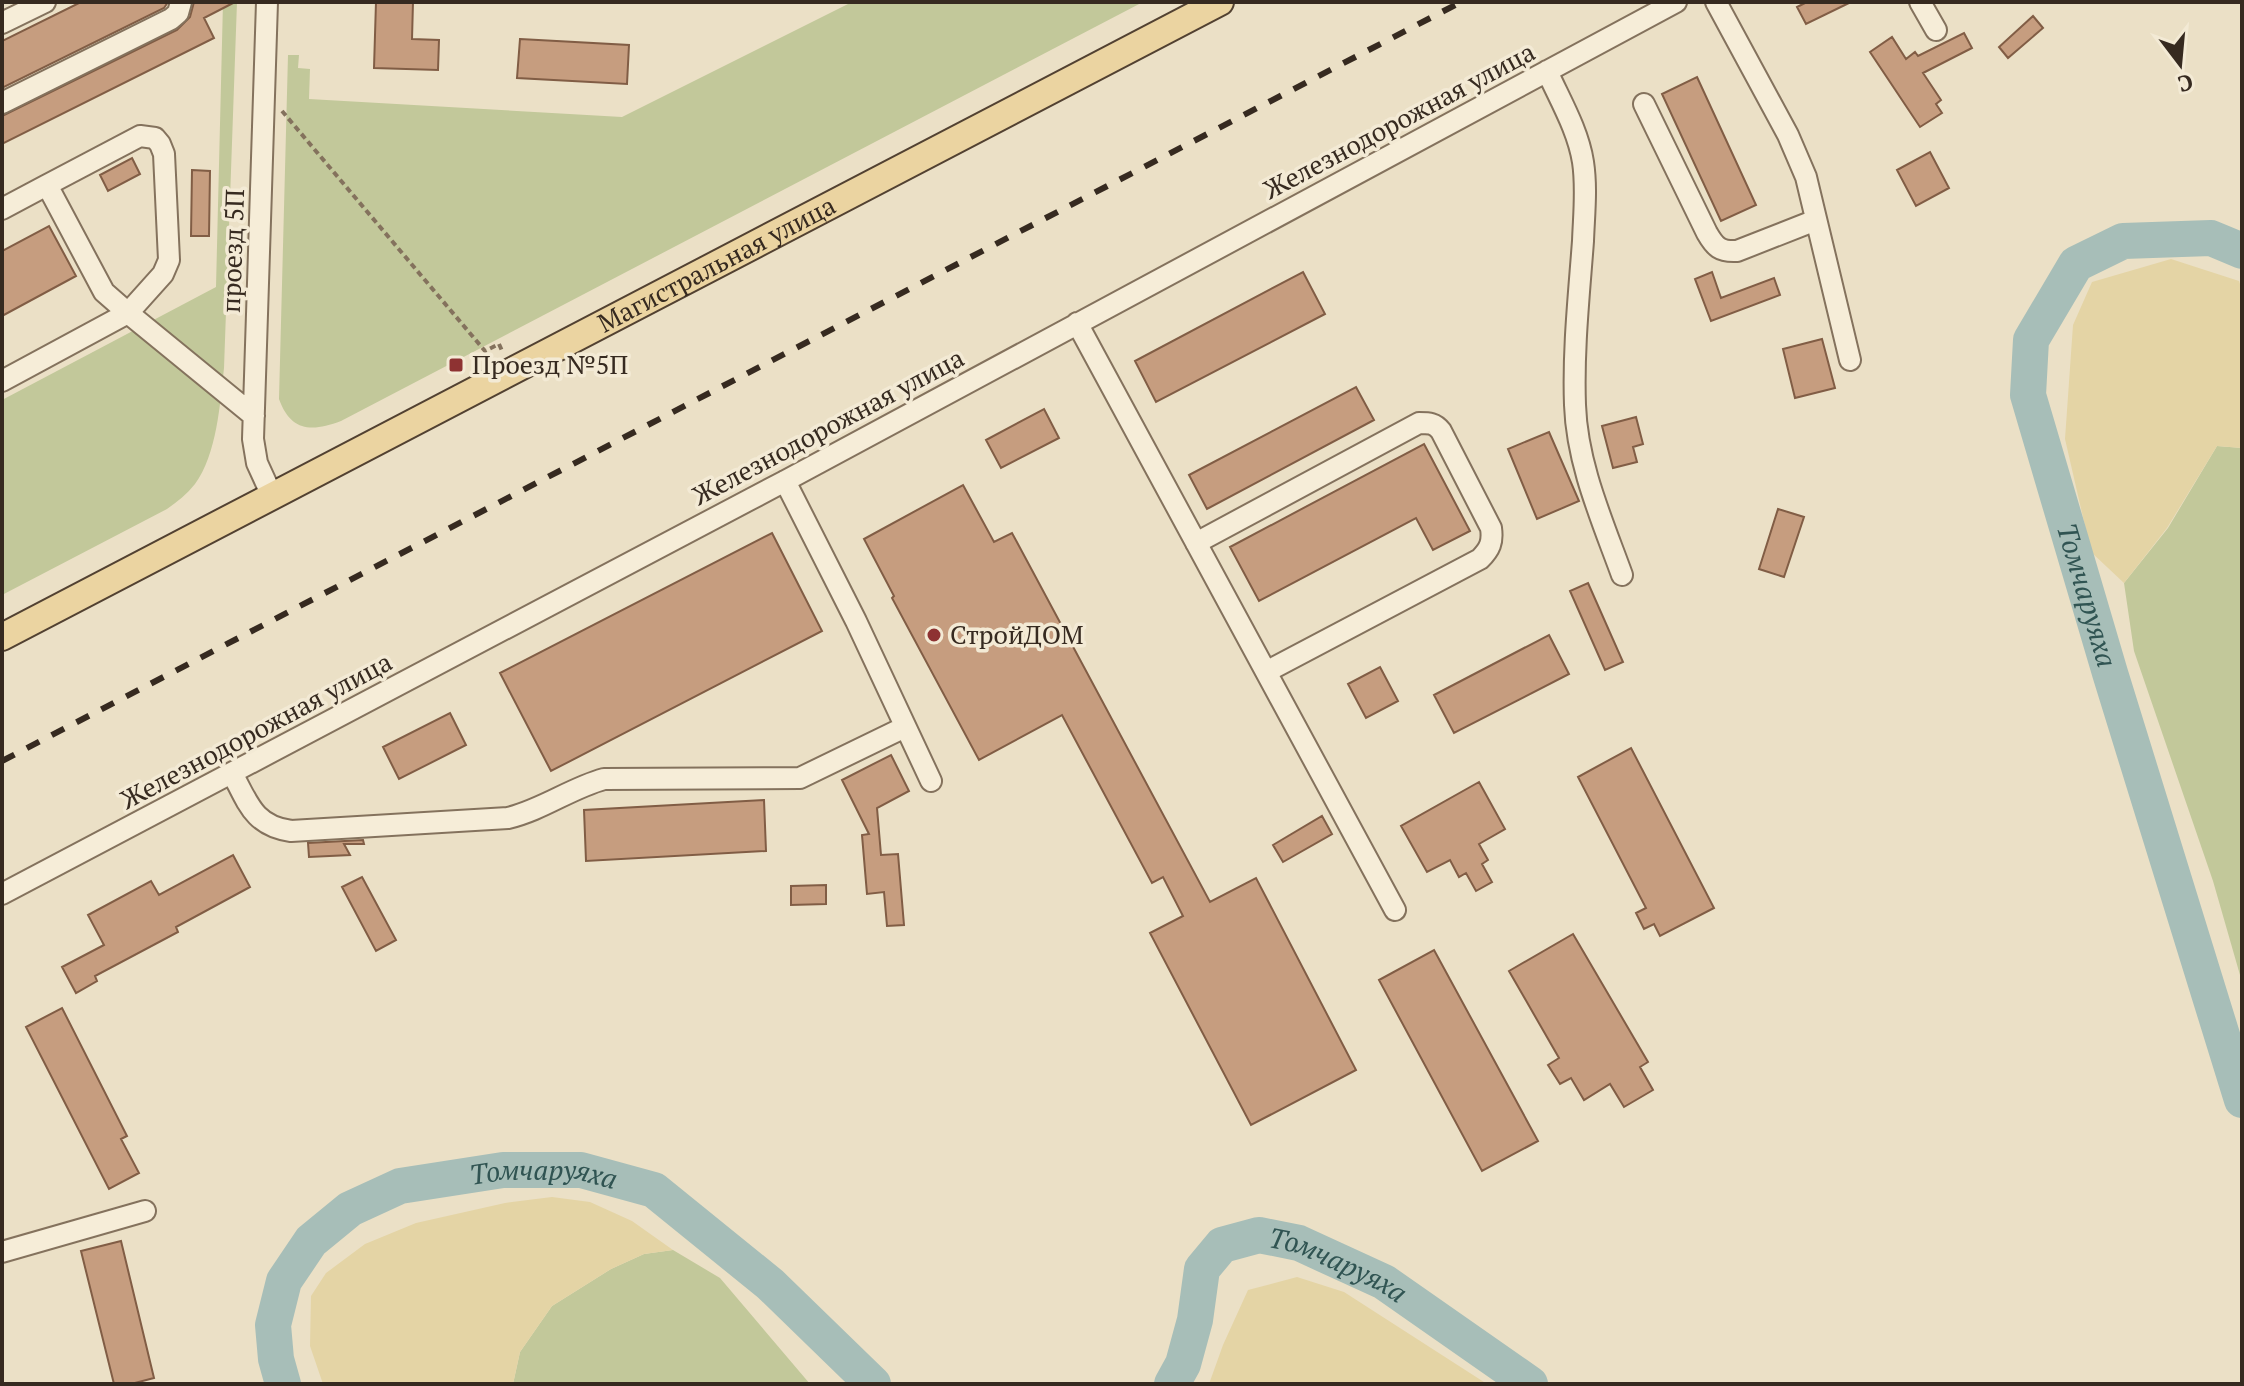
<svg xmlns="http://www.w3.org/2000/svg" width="2244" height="1386" viewBox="0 0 2244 1386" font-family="'PT Serif',serif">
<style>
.green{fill:#c2c89a}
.sand{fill:#e4d4a5}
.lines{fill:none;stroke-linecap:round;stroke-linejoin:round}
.river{stroke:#a7beb8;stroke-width:36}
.building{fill:#c69d7f;stroke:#815d45;stroke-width:2}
.minor-casing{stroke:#84725d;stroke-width:24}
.major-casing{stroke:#524131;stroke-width:30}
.path{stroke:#84725d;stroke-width:4;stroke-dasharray:6 4;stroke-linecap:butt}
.minor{stroke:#f6edd8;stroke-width:20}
.major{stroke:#ebd4a1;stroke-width:26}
.rail{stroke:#362a20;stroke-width:6;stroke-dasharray:14 14;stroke-linecap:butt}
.poi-dot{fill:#8e3232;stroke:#f3ead5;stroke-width:3}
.labels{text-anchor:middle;stroke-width:7;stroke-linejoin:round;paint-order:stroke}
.street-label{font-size:26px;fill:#362a20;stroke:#f3ead5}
.poi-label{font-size:26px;fill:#362a20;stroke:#f3ead5;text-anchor:start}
.water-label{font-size:28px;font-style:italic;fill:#305452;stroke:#f3ead5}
</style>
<rect width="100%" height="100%" fill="#ebe0c6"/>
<path class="green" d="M223 2H237L224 368C220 404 217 454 195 484 187 494 177 502 167 509L2 595V400L216 287Z
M852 2H1143L341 421C312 432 291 432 279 399L288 55H299L298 68 310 69 309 99 622 117Z
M2217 446 2242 448V982L2213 881 2134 651 2124 583 2168 528Z
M673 1250 720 1278 810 1384H513L520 1352 552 1306 611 1269 644 1254Z"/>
<path class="sand" d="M2171 259 2239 281 2242 290V448L2217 446 2167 528 2124 583 2091 552 2065 439 2073 325 2092 282Z
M552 1197 590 1202 632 1221 673 1250 644 1254 611 1269 552 1306 520 1352 513 1384H323L310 1346 311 1296 326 1273 365 1244 416 1223 505 1203Z
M1297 1277 1344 1292 1487 1384H1209L1223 1345 1248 1290Z"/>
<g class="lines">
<g class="river">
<path id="s1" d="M2242 251 2211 238 2123 241 2076 264 2031 340 2028 395 2110 673 2242 1100"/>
<path id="s2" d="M283 1384 276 1359 273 1325 284 1281 311 1241 350 1209 400 1186 503 1170H581L654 1190 770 1284 873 1384"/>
<path id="s3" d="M1172 1384 1183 1364 1195 1320 1202 1269 1222 1245 1259 1235 1299 1243 1384 1282 1530 1384"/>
</g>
</g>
<path class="building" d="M81 2H168L164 8 2 88V41Z
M194 2H235L204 18 214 38 2 144V116L177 30 190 17Z
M376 2H413L412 39 439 40 438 70 374 68Z
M1807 2H1851L1806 24 1797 7Z
M2033 16 2043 28 2008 58 1999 47Z
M1964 33 1972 48 1923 73 1941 100 1936 104 1942 113 1920 127 1870 52 1892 37 1906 59 1915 52 1918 56Z
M520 39 629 45 627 84 517 78Z
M1697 77 1756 205 1721 221 1662 94Z
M1930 152 1949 188 1916 206 1897 170Z
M132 158 140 174 108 191 100 175Z
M192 170 210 171 209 236H191Z
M49 226 76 276 2 316V251Z
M1303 272 1325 314 1156 402 1135 361Z
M1712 272 1721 298 1774 278 1780 295 1711 321 1695 279Z
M1822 339 1835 388 1795 398 1783 349Z
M1356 387 1374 420 1207 509 1189 475Z
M1044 409 1059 438 1001 468 986 440Z
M1636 417 1643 444 1633 447 1637 462 1613 468 1602 426Z
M1549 432 1579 501 1537 519 1508 449Z
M1424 444 1470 531 1433 550 1416 518 1259 601 1230 547Z
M963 485 994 542 1012 533 1210 902 1256 878 1356 1070 1251 1125 1150 933 1183 916 1163 877 1152 883 1062 715 979 760 892 598 894 596 864 539Z
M1778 509 1804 517 1784 577 1759 569Z
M772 533 822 631 551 771 500 673Z
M1588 583 1623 662 1605 670 1570 591Z
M1549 635 1569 674 1454 733 1434 695Z
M1380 667 1398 701 1366 718 1348 684Z
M450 713 466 745 399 779 383 747Z
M1631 748 1714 908 1660 936 1654 924 1644 929 1636 913 1646 908 1578 777Z
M891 755 909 791 877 808 881 855 898 854 904 925 887 926 884 892 867 894 862 835 869 834 842 780Z
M1479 782 1505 829 1479 844 1488 860 1482 864 1492 882 1476 891 1466 873 1459 877 1450 860 1427 872 1401 826Z
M764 800 766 851 586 861 584 810Z
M1322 816 1332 834 1283 862 1273 845Z
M363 840 364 844H344L350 855 309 857 308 843Z
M233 855 250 887 176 927 178 932 95 976 97 981 76 993 62 967 104 945 88 915 151 881 159 895Z
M362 877 396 940 376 951 342 887Z
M826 885V904L791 905V886Z
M1573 934 1648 1062 1640 1067 1653 1090 1624 1107 1610 1084 1584 1100 1571 1078 1560 1084 1548 1065 1559 1058 1509 971Z
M1434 950 1538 1141 1482 1171 1379 980Z
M62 1008 127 1136 121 1139 139 1173 109 1189 26 1027Z
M121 1241 154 1378 131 1384H114L81 1251Z"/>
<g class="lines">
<defs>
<path id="minor" d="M267 2 253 439 257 463 273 498
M1716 2 1788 135 1806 177 1850 360
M1920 2 1936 30
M2 23 45 2
M1547 71C1560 100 1578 130 1583 162 1587 188 1584 214 1583 241 1579 295 1573 350 1575 405 1577 464 1602 520 1622 575
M2 103 171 19 178 13 181 2
M1644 104 1707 233C1715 247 1720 252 1737 251L1816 220
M2 209 47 185 104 292 128 313 254 416
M1077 323 1395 910
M2 381 128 313 163 274 169 260 164 154 160 144 155 138 140 136 47 185
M785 481 856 621 931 781
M1196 543 1419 423C1429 423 1435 423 1441 431L1491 528C1493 542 1490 549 1480 559L1266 672
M232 773C248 803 254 826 291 831L508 818C542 810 571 788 604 779L800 778 905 727
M2 894 785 481 1676 2
M2 1252 145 1211"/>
<g id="major">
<path id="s4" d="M2 637 1220 2"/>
</g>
</defs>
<use href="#minor" class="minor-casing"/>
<use href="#major" class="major-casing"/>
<path class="path" d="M282 111 485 351 499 344 503 353"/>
<use href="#minor" class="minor"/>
<use href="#major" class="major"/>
<path class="rail" d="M2 761 1461 2"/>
</g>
<g class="poi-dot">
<rect x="448" y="357" width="16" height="16" rx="4"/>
<circle cx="934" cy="635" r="8"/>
</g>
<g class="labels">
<g class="street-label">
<text transform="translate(1399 121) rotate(-28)" y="9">Железнодорожная улица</text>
<text transform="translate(233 251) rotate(-88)" y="9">проезд 5П</text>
<text dy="9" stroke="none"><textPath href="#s4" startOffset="806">Магистральная улица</textPath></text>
<text transform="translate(828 427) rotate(-28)" y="9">Железнодорожная улица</text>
<text transform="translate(256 731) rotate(-28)" y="9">Железнодорожная улица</text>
</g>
<g class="poi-label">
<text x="472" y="374">Проезд №5П</text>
<text x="950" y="644">СтройДОМ</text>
</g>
<g class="water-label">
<text dy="10" stroke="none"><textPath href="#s1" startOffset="526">Томчаруяха</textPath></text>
<text dy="10" stroke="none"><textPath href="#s2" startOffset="404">Томчаруяха</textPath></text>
<text dy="10" stroke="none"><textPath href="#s3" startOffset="274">Томчаруяха</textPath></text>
</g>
</g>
<rect width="2244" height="1386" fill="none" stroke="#362a20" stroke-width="8"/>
<g transform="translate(2180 64) rotate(164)" stroke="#f3ead5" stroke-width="6" paint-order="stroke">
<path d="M0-6L14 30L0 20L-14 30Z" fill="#362a20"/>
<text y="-12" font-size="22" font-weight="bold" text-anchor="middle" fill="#362a20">С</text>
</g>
</svg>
